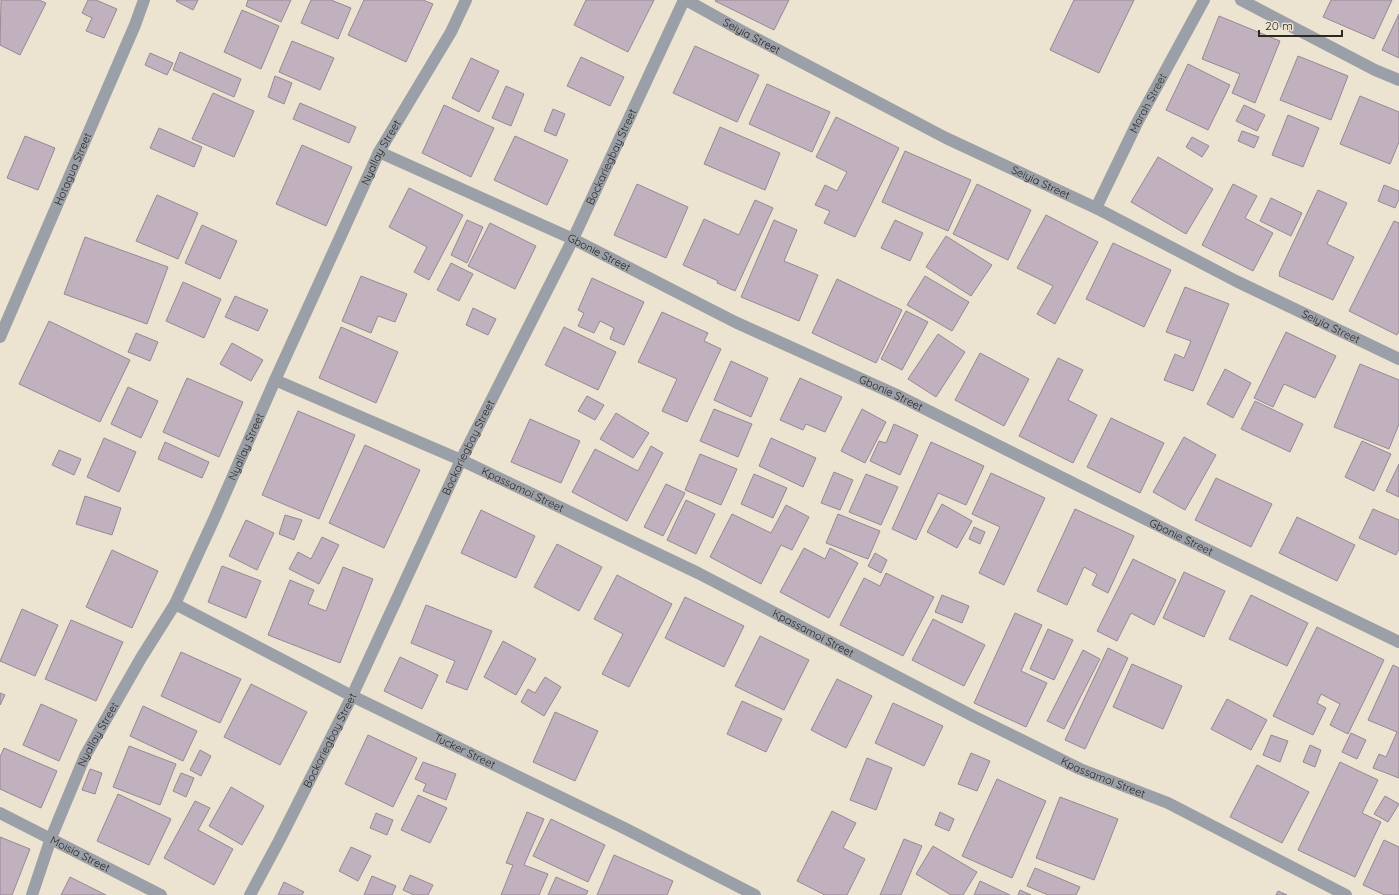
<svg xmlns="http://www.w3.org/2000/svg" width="1399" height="895" viewBox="0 0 1399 895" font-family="Quicksand,sans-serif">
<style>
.building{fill:#c1b1be;stroke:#988895}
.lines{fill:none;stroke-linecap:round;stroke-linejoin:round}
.minor{stroke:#9b9fa7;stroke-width:12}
.labels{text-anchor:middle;stroke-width:3;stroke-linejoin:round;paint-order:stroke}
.street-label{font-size:11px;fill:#2b2721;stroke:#ede3d1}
</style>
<rect width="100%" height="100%" fill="#ede3d1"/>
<path class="building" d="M1 0H39L46 3 20 55 0 45Z
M88 0H96L117 9 104 38 86 31 92 18 82 13Z
M177 0H198L193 10 176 1Z
M248 0H291L281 22 246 6Z
M311 0H331L351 8 338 39 301 23Z
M364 0H423L433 4 406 62 348 35Z
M586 0H654L628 52 574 25Z
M716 0H789L774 30 715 1Z
M1074 0H1134L1099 73 1050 50Z
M1331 0H1392L1374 39 1323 17Z
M242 10 279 26 261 69 224 52Z
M1399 14V58L1382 50Z
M1219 16 1280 41 1255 103 1232 93 1240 74 1202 59Z
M292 41 334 58 320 90 279 72Z
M695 46 759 75 737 122 673 93Z
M180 52 241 79 234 97 173 70Z
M150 53 173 63 167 75 145 65Z
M1298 56 1348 76 1331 120 1280 100Z
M581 57 624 77 610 106 567 86Z
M471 58 499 71 479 112 452 98Z
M1188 64 1230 85 1208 130 1166 110Z
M275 76 292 83 284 104 268 97Z
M767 84 830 112 812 152 749 124Z
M506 86 524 94 511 126 492 118Z
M213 93 254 111 234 157 192 139Z
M1360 96 1399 112V142L1390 164 1340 144Z
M300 103 356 127 349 143 293 119Z
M444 105 494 128 471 177 422 153Z
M1244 105 1265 115 1257 131 1236 121Z
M553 109 565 114 556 136 544 131Z
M1288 115 1319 128 1303 167 1272 155Z
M836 117 899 148 855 237 824 223 830 211 815 205 825 185 837 191 847 172 816 157Z
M720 127 780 153 765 190 704 164Z
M159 128 202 147 194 167 150 148Z
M1242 131 1259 137 1254 148 1238 141Z
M25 136 55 148 38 190 7 178Z
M515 136 568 160 547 205 494 180Z
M1192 137 1209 146 1202 157 1186 147Z
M302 145 352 167 326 226 276 204Z
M905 151 971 180 948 231 882 202Z
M1158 157 1213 189 1186 234 1131 202Z
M637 184 688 207 666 258 614 235Z
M977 184 1031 210 1008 260 953 234Z
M1233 184 1257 196 1245 218 1273 233 1253 271 1202 245Z
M1384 185 1399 191V199L1395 208 1378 201Z
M409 188 463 215 429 280 414 272 427 247 389 227Z
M1318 190 1347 203 1327 244 1354 257 1333 300 1279 276 1280 274 1279 273Z
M157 195 198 213 178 259 136 241Z
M1271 198 1302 213 1291 236 1260 221Z
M755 200 773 208 735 291 717 283 718 281 683 265 704 219 739 235Z
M1046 215 1098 242 1055 324 1037 314 1053 286 1017 268Z
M467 220 483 227 467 263 451 255Z
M774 220 797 230 784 261 818 275 799 321 741 297Z
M895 220 923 233 910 261 881 248Z
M1394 221 1399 223V331L1397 335 1349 311Z
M490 223 536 246 515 289 468 266Z
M202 225 237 241 220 279 185 263Z
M946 236 992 265 971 296 926 267Z
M85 237 168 267 147 324 64 294Z
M1113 243 1171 270 1144 327 1086 299Z
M451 263 473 274 459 301 437 290Z
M361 276 407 294 395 322 378 316 371 333 342 321Z
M925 276 969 302 952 331 907 305Z
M592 278 644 302 624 345 610 339 614 328 600 321 594 333 578 326 584 313 578 310Z
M837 279 902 310 876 363 812 333Z
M183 282 221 299 204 338 166 321Z
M1185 287 1229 304 1193 391 1164 380 1175 354 1184 358 1191 341 1166 332Z
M235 296 268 310 258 331 225 317Z
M473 308 496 319 488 335 466 325Z
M906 311 928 322 902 370 881 359Z
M662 312 708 333 704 341 721 349 687 422 662 411 677 379 638 362Z
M49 321 130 360 100 422 19 384Z
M341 327 398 352 376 403 319 378Z
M564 327 616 352 598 390 545 365Z
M1286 332 1336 356 1315 398 1284 384 1273 407 1254 398Z
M136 333 158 342 150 361 128 352Z
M938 334 965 352 936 397 908 379Z
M232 343 263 360 251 381 220 364Z
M980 353 1029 379 1004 426 955 400Z
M1058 358 1083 370 1068 400 1097 415 1073 463 1019 436Z
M731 361 768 378 751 417 714 400Z
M1360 364 1399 380V424L1389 449 1334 427Z
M1225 369 1251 383 1233 418 1207 404Z
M187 378 243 402 219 457 163 432Z
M800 378 842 397 825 432 806 424 803 430 780 420Z
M128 387 158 401 141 438 111 424Z
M587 396 604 405 595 420 578 411Z
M1255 401 1303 424 1290 452 1241 429Z
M714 409 752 424 738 457 700 441Z
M862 409 886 422 865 463 841 451Z
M298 411 355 435 319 519 262 495Z
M616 413 649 433 633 458 600 439Z
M1111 418 1164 443 1140 493 1087 467Z
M530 419 580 441 561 483 511 462Z
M894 424 918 435 900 475 870 461 879 441 886 443Z
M1184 437 1216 455 1185 510 1153 492Z
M104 438 136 452 119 492 87 477Z
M771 438 816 458 803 487 759 466Z
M1362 441 1391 454 1374 491 1345 477Z
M165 442 209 462 202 478 158 459Z
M931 442 984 466 966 505 938 493 916 540 892 529Z
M365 445 420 470 384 548 329 523Z
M651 446 663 453 627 521 572 492 595 449 638 471Z
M59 450 81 459 74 475 52 465Z
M700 454 737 469 721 505 685 490Z
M1399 464V497L1386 491Z
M834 472 853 480 840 510 821 503Z
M991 473 1045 498 1004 585 979 573 1000 527 972 514Z
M754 474 787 488 773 518 741 504Z
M866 474 898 487 881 525 849 512Z
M1216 478 1272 504 1251 547 1195 520Z
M666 484 685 493 663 536 644 527Z
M85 496 121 508 112 535 76 524Z
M686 500 715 514 696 554 667 540Z
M942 504 972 521 957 548 927 532Z
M786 505 809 517 792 550 781 545 761 584 710 557 732 514 771 533Z
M1075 509 1134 536 1108 593 1092 585 1097 574 1084 567 1067 605 1037 591Z
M1373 509 1399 520V549L1396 555 1359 538Z
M481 510 535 536 516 578 461 553Z
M838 514 880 531 868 559 826 543Z
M285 515 302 520 294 540 279 534Z
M1297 517 1355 545 1337 581 1279 553Z
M246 520 274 533 257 570 229 556Z
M974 527 985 532 980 544 969 539Z
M322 537 339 545 319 584 289 569 298 552 311 559Z
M557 544 602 567 579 611 534 587Z
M804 548 825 559 830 548 858 563 829 618 780 592Z
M112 550 158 571 132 628 86 607Z
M875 553 887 560 881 573 868 566Z
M1133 559 1176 580 1154 625 1131 613 1117 641 1097 631Z
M222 566 261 581 246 618 208 602Z
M343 567 373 579 340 663 268 635 290 580 314 590 308 604 326 611Z
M1184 572 1225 591 1204 637 1163 618Z
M886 573 934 597 903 656 840 625 864 578 880 586Z
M617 575 672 604 629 687 602 674 623 634 594 619Z
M942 595 969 606 962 623 935 612Z
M1251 595 1308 623 1287 666 1229 639Z
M685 597 744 626 724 667 665 638Z
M426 605 492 631 467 690 446 682 455 661 411 643Z
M22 609 58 625 35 676 0 661Z
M1015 613 1042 625 1021 671 1047 683 1026 727 974 703Z
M933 619 985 645 964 686 912 660Z
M71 620 123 642 96 701 45 679Z
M1317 627 1384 660 1348 734 1330 725 1340 704 1321 694 1317 703 1326 708 1313 735 1273 716Z
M1048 629 1073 640 1054 680 1030 669Z
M760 636 809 660 784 710 735 686Z
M503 641 536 659 516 695 484 677Z
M1108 648 1128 658 1085 749 1065 740Z
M1083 650 1100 659 1064 729 1047 721Z
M181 652 241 679 220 723 161 696Z
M400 657 438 675 422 709 384 691Z
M1132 664 1182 686 1163 729 1113 707Z
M1393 665 1399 668V778L1373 768 1379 754 1386 757 1397 732 1368 720Z
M545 677 561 687 544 716 521 702 528 689 535 693Z
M837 679 872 696 846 748 811 730Z
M251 684 307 712 280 765 224 737Z
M0 693 5 695 0 705Z
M1227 699 1267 720 1251 750 1211 729Z
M742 701 782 719 766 752 727 734Z
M893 703 943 726 924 766 875 743Z
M41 704 77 720 59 761 23 745Z
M143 706 197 731 183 761 130 736Z
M555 712 598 731 575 781 533 762Z
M1351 733 1366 740 1357 759 1342 752Z
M368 735 417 758 393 807 345 784Z
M1271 735 1288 741 1280 762 1263 755Z
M1310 745 1321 750 1315 767 1303 762Z
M129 746 176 764 160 805 113 787Z
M4 748 57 771 41 808 0 789V757Z
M200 750 211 756 201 776 190 770Z
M971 753 990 761 977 791 958 784Z
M867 758 892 768 876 810 850 800Z
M423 762 456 774 446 800 423 791 426 784 415 779Z
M1340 762 1378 780 1362 813 1381 822 1355 877 1298 850Z
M1257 765 1309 792 1282 843 1230 817Z
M90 769 102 773 95 794 82 790Z
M181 773 194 778 186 797 173 791Z
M997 779 1046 801 1012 878 962 856Z
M231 787 264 806 242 845 209 826Z
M118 794 171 819 149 865 97 841Z
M418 795 447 808 430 843 401 830Z
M1385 796 1399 804 1388 822 1374 814Z
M1060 797 1118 819 1094 880 1036 858Z
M195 801 210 808 198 830 233 849 214 885 164 858Z
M832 811 856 823 843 848 865 859 847 895H825L797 881Z
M527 812 544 819 524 865 548 874 539 895H501L513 865 506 863Z
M940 812 954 819 949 831 935 825Z
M376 813 393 820 387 835 370 828Z
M551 819 605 845 588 882 533 856Z
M0 837 30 849 12 895H0Z
M904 839 922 846 901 895H880Z
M1384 840 1399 847V895H1385L1363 885Z
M933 846 977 872 963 895H951L916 874Z
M351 847 371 856 358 881 339 871Z
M614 855 673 881 667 895H597Z
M1035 868 1080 887 1076 895H1048L1027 886Z
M410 875 433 885 428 895H414L403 890Z
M372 876 396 886 392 895H364Z
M70 877 106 895H61Z
M556 877 588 891 586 895H548Z
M980 881 1010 895H974Z
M284 882 304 892 302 895H278Z
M1020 890 1031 895H1018Z
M1278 891 1287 895H1276Z"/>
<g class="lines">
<g class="minor">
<path id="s1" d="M686 0 740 30 946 138 1096 208 1236 281 1399 359"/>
<path d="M1241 0 1375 70 1399 80"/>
<path id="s2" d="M379 152 573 239 735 322 899 396 1173 533 1399 642"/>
<path id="s3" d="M1096 208 1138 121 1204 0"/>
<path id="s4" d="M0 337 135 25 144 0"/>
<path id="s5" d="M275 380 461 460 698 573 971 715 1080 769 1168 803 1346 895"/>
<path id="s6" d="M175 604 352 696 624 828 755 895"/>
<path id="s7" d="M0 813 161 895"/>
<path id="s8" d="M32 895 51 838 85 756 141 658 175 604 215 517 275 380 379 152 451 32 466 0"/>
<path id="s9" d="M250 895 280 839 352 696 461 460 573 239 684 0"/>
</g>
</g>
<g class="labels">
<g class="street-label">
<text dy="4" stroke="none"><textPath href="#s1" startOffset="75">Seiyia Street</textPath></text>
<text dy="4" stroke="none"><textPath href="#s3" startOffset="117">Marah Street</textPath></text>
<text dy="4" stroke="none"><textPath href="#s8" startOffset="822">Nyallay Street</textPath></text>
<text dy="4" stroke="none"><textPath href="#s9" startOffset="822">Bockariegbay Street</textPath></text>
<text dy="4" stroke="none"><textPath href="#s4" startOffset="183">Hotagua Street</textPath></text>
<text dy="4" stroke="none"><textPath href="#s1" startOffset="399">Seiyia Street</textPath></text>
<text dy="4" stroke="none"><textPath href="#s2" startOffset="242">Gbonie Street</textPath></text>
<text dy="4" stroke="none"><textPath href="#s1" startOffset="723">Seiyia Street</textPath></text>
<text dy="4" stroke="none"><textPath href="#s2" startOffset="566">Gbonie Street</textPath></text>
<text dy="4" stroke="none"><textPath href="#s8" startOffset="498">Nyallay Street</textPath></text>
<text dy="4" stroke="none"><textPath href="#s9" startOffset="498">Bockariegbay Street</textPath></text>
<text dy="4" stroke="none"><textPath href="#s5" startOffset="271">Kpassamoi Street</textPath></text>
<text dy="4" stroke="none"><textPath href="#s2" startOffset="890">Gbonie Street</textPath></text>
<text dy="4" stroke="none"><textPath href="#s5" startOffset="595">Kpassamoi Street</textPath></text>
<text dy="4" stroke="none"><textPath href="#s8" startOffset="174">Nyallay Street</textPath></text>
<text dy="4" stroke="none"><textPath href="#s9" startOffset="174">Bockariegbay Street</textPath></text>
<text dy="4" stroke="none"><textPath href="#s6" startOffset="325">Tucker Street</textPath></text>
<text dy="4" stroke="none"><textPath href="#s5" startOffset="919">Kpassamoi Street</textPath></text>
<text dy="4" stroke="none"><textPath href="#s7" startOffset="90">Moisia Street</textPath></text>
</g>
</g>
<path d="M1259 30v6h83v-6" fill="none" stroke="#2b2721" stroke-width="2"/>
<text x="1265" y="30" font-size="12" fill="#2b2721" stroke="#ede3d1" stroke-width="3" paint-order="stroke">20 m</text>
</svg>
